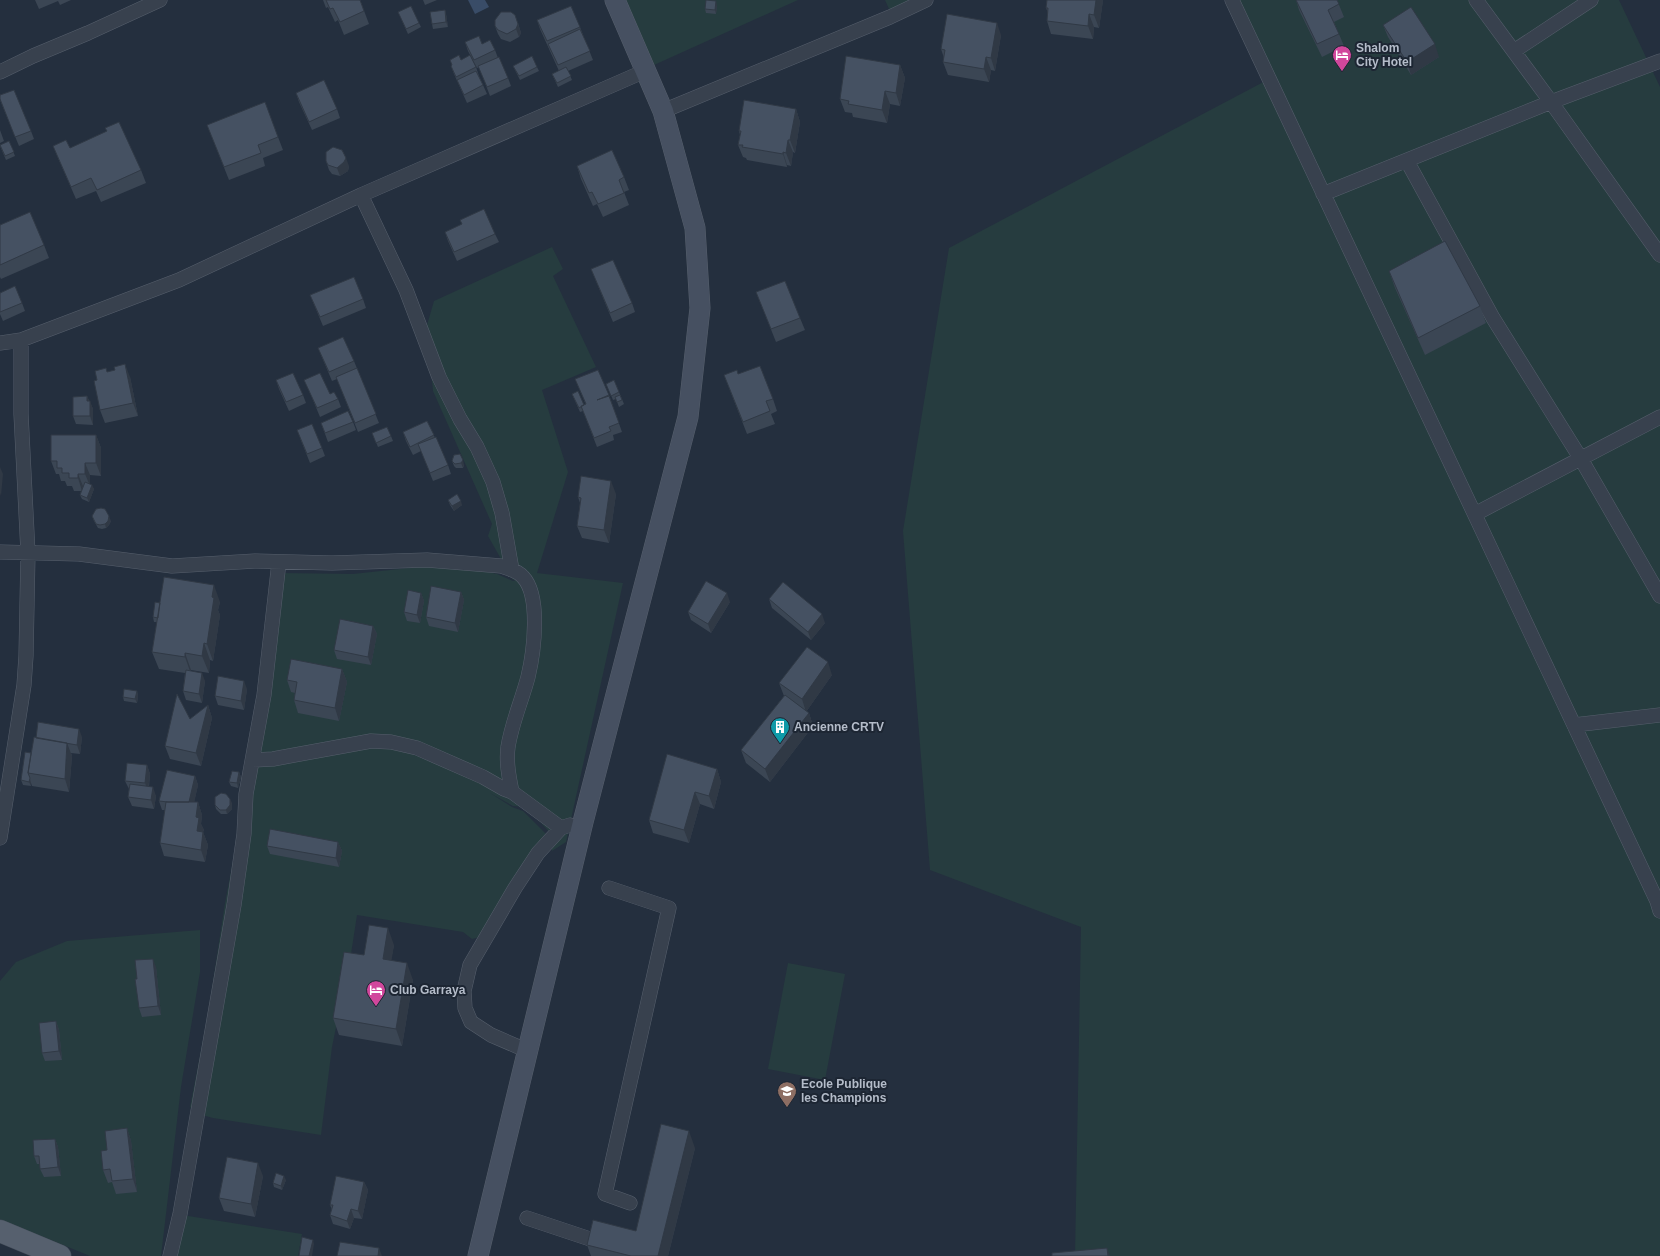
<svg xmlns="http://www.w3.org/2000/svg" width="1660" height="1256" viewBox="0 0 1660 1256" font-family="Arial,sans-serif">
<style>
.green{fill:#263c3f}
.water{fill:#394c67}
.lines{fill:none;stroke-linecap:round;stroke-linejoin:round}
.street-casing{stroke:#565f6c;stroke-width:15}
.secondary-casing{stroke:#565f6c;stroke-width:21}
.primary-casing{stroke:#414a57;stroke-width:23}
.street{stroke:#38414e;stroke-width:14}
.secondary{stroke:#465061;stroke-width:20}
.primary{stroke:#56606e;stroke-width:22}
.wall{fill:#3b4654}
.shaded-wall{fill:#303945}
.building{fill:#455162;stroke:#303945}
.labels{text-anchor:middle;stroke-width:4;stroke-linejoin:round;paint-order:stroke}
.poi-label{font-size:12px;font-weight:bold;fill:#b4bcc9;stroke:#1d2633;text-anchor:start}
</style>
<rect width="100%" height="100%" fill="#242f3e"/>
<path class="green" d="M626 0H798L654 65Z
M885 0H914L890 11Z
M1237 0H1619L1660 87V1256H1075L1081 927 930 870 903 531 949 248 1271 78Z
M552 247 563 269 553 276 596 367 542 390 568 472 537 573 623 583 566 842 552 851 551 834 527 807 513 806 490 793 512 807 523 811 548 836 484 936 472 939 463 932 357 915 349 967 347 973 332 1047 321 1135 213 1118 195 1113 190 1107 208 1015 225 903 246 794 278 573 353 574 427 566 483 571 497 574 513 581 524 577 513 580 488 536 492 524 433 391 427 325 434 301Z
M200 930V972L181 1087 161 1256H90L41 1236 0 1227V981L16 962 67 941Z
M788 963 845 974 825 1080 768 1069Z
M182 1215 302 1234 298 1256H172Z"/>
<path class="water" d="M468 0H485L489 7 475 14Z"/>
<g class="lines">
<defs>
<path id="street" d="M1232 0 1657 901 1660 911
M1476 0 1551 102 1660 255
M1514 51 1591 0
M0 72 33 56 88 33 160 0
M663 111 890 17 926 0
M1407 161 1493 318 1581 459 1660 596
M1323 194 1551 102 1660 61
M361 195 406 290 439 377 460 419 477 447 493 482 502 513 512 570
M0 343 21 340 179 280 361 195 645 71
M1475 514 1660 417
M0 552 79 554 172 566 255 561 332 563 427 560 501 566C508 568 518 571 523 577 541 596 534 652 528 677 522 700 512 722 508 747 506 762 509 777 512 792L561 828
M1574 725 1660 715
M253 760 273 759 371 741 391 742 417 748 483 777 504 789 512 792
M0 838 24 685 26 656 28 553 21 414V340
M609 888 669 908 605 1194 630 1203
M528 1051 491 1035 471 1022 465 1008 464 991 470 965 515 888 538 853 561 828 570 825
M527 1218 590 1239
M170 1256 180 1214 234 905 244 834 246 794 264 695 279 562"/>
<path id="secondary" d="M478 1256 583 822 688 417 700 308 695 228 663 111 615 0"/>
<path id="primary" d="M0 1231 60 1256"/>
</defs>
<use href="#street" class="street-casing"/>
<use href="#secondary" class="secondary-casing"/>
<use href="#primary" class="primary-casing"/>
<use href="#street" class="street"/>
<use href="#secondary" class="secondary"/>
<use href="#primary" class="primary"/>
</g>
<path class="wall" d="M35 0H71L60 5 58 1 39 9Z
M323 0H360L369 24 344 35 338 20 335 22 328 7 326 8Z
M423 0H437L425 5Z
M1047 0H1103L1099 28 1094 27 1093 39 1051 34 1047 21 1048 13 1046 8Z
M1296 0H1337L1344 17 1334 22 1344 46 1322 57 1299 10Z
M717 5 716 14 706 13 705 9Z
M445 10 446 14 448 27 433 29 432 24Z
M398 12 419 23 421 27 408 34Z
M537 20 580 27 583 35 593 60 568 71 572 80 558 87 552 74 559 71 540 29Z
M518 23 521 33 519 37 510 42 501 39 498 34 495 26Z
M1383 25 1439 57 1411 75 1388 37Z
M1001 35 995 71 991 70 989 82 948 75 943 62 944 58 941 49Z
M465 42 482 44 495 50 498 58 508 78 511 86 490 96 479 67 477 68 468 51Z
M450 60H461L476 67 479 76 487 94 467 103 454 74 451 66 452 65Z
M900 65 905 78 900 106 890 104 887 123 853 117 852 113 845 112 840 99Z
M513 66 537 67 539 71 520 80Z
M296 93 337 109 340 118 312 130 299 102Z
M0 100 31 131 34 139 19 146Z
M796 109 800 122 795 153 793 152 791 166 787 165V167L747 160 746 158 743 157 738 145 740 135 739 131Z
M207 125 278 137 283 150 263 158 265 166 229 180Z
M0 130 4 141 0 143Z
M9 141 15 156 6 160 0 146Z
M53 146 70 148 141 170 146 183 101 202 96 191 76 199 58 158Z
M326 161 349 166 348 171 340 176 332 174 329 170Z
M577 166 624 177 629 190 624 192 629 205 603 217 597 204 593 206 581 179Z
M0 225 44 245 49 258 1 279 0 277Z
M445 232 495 234 499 242 457 261 448 241Z
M591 269 632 303 635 312 613 322Z
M1389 271 1480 306 1486 323 1425 355 1395 288Z
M756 292 800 318 805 330 776 342Z
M0 293 22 303 25 311 3 321 0 314Z
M310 295 363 299 366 308 323 326Z
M318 348 354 361 379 423 358 432 337 379 332 381Z
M106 368 107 372 115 370 130 377 138 416 105 423 100 410 97 380Z
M738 374 773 399 777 411 771 414 775 424 747 434 724 375Z
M575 379 609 395 622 432 613 435 614 440 597 447 583 411 580 412 572 394 584 405H586Z
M276 380 303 395 306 403 289 411 279 389Z
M304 380 338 399 341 407 320 417 308 388Z
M614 380 624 404 619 407 616 399 613 400 608 388Z
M87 396 93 409V425L76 424 73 416Z
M427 421 448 465 451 474 433 481 421 451 413 455 406 441 403 432Z
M353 422 356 430 328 442 321 423Z
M372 433 391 436 393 441 378 447Z
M96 435 101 448V476L90 475V484L94 489 89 502 82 499 80 495 81 491H74L72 486H67L65 481H61L59 474H56L51 461Z
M300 438 322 448 325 456 310 463Z
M454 455 464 465 463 468H456L454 466 452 461Z
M616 494 609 543 582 538 577 526 580 503 578 497Z
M448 500 462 505 454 511 450 505Z
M92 516 111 521 109 525 106 528 102 529 98 528 94 521Z
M461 592 464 600 458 632 429 626 426 617Z
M421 593 424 601 420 623 407 621 404 612Z
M769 599 825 623 811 640 772 608Z
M220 602 218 610 220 615 213 661 210 660 209 673 191 670V671L205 681 202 703 186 700 183 691 185 673 159 669 152 652 157 622H154L153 617 160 603Z
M730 602 711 633 691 620 688 612Z
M373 626 377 634 371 665 337 659 334 650Z
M342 669 347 682 339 721 298 713 294 700 295 693 291 692 287 680Z
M832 675 806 712 809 713 813 726 770 782 746 763 741 750 784 696 779 683Z
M247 689 244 710 218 705 215 696Z
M137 691 138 696 137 703 124 701 123 697Z
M208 705 212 718 201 766 170 759 165 746 190 719Z
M82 737 80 754 71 753 72 756 69 792 32 786 31 783V786L23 785 21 780 36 738Z
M147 765 150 774 149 787 156 796 154 809 132 806 128 797 129 789 125 781Z
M717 769 721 782 714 809 700 804 689 843 653 833 649 820Z
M239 772 241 777 238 788 231 786 229 782Z
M195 776 198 785 194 802H198L202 815 201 824 204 830 203 832 208 845 205 862 164 856 160 843 165 810H162L159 801Z
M232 803V809L227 814H221L216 809 215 805Z
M338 842 342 851 339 867 270 854 267 846Z
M394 945 391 960 413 980 402 1046 339 1035 333 1018 364 955Z
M156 967 161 1015 142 1017 139 1008 137 979Z
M56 1021 59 1030 62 1060 45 1061 42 1053Z
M127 1128 131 1141 137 1192 116 1194 112 1182 108 1183 103 1170 107 1150Z
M55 1139 58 1147 61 1176 44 1177 40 1169V1164H37L34 1156Z
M695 1148 668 1256H591L587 1245 636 1231Z
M263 1176 255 1217 224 1211 219 1198Z
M286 1180 282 1190 274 1187 273 1183Z
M364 1182 368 1190 362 1219 354 1218 350 1229 333 1224 330 1215 332 1210 330 1205Z"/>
<path class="shaded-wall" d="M1096 0H1103L1099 28 1094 15Z
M716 1 717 5 716 14 715 10Z
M445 10 446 14 448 27 446 22Z
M1089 14 1094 27 1093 39 1088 26Z
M515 15 521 33 519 37 516 29Z
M997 23 1001 35 995 71 991 58Z
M1435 44 1439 57 1411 75 1407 62Z
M986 57 991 70 989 82 984 69Z
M900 65 905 78 900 106 896 93Z
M885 91 890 104 887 123 882 110Z
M796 109 800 122 795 153 790 140Z
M788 140 793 152 791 166 786 153Z
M783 152 787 165V167L783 154Z
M346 158 349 166 348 171 340 176 337 168Z
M125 364 130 377 138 416 133 403Z
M87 396 90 404V401L93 409V425L90 416 87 401Z
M96 435 101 448V476L96 463Z
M463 460 464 465 463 468 461 463Z
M85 463 90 475V486L85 474Z
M0 467 3 474 1 496 0 493Z
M78 474 83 486 82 491 78 478Z
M611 481 616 494 609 543 604 530Z
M92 485 94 489 89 502 87 498Z
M461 501 462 505 454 511 452 506Z
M109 516 111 521 109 525 106 528 105 524Z
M214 585 220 602 218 610 220 615 213 661 207 644 212 597Z
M461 592 464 600 458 632 455 623Z
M421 593 424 601 420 623 417 615Z
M727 593 730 602 711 633 708 624Z
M822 614 825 623 811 640 808 632Z
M373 626 377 634 371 665 368 657Z
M204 643 210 660 209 673 202 656Z
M185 653 191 670V674L185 657Z
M828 662 832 675 806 712 802 699Z
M342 669 347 682 339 721 335 708Z
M202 673 205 681 202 703 199 694Z
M244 681 247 689 244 710 241 701Z
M137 691 138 696 137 703 135 699Z
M208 705 212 718 201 766 196 753Z
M809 713 813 726 770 782 765 769Z
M79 729 82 737 80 754 77 745Z
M67 743 72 756 69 792 65 779Z
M147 765 150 774 148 791 145 783Z
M717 769 721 782 714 809 709 796Z
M239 772 241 777 238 788 237 783Z
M195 776 198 785 192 813 188 804Z
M30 779 31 783V786L29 782Z
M153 787 156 796 154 809 151 800Z
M695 792 700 804 689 843 684 830Z
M230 799 232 803V809L227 814 226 810Z
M198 802 202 815 201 824 204 830 203 832 208 845 205 862 201 850 197 831 196 817Z
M338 842 342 851 339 867 336 858Z
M388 928 394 945 389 976 383 959Z
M153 959 156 967 161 1015 158 1006Z
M407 963 413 980 402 1046 396 1029Z
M56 1021 59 1030 62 1060 59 1051Z
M127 1128 131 1141 137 1192 133 1179Z
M689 1131 695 1148 668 1256H658Z
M55 1139 58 1147 61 1176 58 1167Z
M258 1163 263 1176 255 1217 251 1204Z
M284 1176 286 1180 282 1190 281 1186Z
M364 1182 368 1190 362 1219 358 1211Z
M351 1209 354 1218 350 1229 347 1221Z
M313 1240 314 1244 312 1256H309Z
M379 1248 382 1256H378Z
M1107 1248 1110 1256H1108Z"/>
<path class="building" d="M326 0H360L364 11 340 22 333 8 330 9Z
M706 0 716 1 715 10 705 9Z
M1047 0H1096L1094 15 1089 14 1088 26 1047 21 1048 8H1046Z
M1296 0H1337L1339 4 1328 10 1339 34 1317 44Z
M411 6 419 23 406 29 398 12Z
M571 6 580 27 547 41 537 20Z
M1411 7 1435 44 1407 62 1383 25Z
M445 10 446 22 432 24 430 12Z
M501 12H511L515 15 518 24 516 29 507 34 498 30 495 26V20Z
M947 14 997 23 991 58 986 57 984 69 943 62 945 50 941 49Z
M580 29 590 51 558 65 548 44Z
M479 36 482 44 490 40 495 50 474 60 465 42Z
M459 55 461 60 470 55 476 67 456 77 451 66 452 65 450 60Z
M532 56 537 67 519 76 513 66Z
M846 56 900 65 896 93 885 91 882 110 848 104 849 101 840 99Z
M499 57 508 78 487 87 478 66Z
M566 67 571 76 557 83 552 74Z
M476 71 483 85 464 95 457 80Z
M324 80 337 109 309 122 296 93Z
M14 90 31 131 15 137 0 99V95Z
M744 100 796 109 790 140H788L786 153 783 152V154L742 147 743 145H738L741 131H739Z
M265 102 278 137 258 145 261 153 224 167 207 125Z
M119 122 141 170 97 190 91 178 71 187 53 146 66 140 70 148 107 131 105 128Z
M9 141 14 152 5 156 0 145Z
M333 147 342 150 346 158 344 162 337 168 328 165 326 161V152Z
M612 150 624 177 619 180 624 193 598 204 592 192 589 193 577 166Z
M484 209 495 234 454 252 445 232 462 224 460 220Z
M30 212 44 245 0 265V225Z
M1445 241 1480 306 1418 338 1389 271Z
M613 260 632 303 610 313 591 269Z
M354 277 363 299 320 317 310 295Z
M785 281 800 318 771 329 756 292Z
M15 286 22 303 0 312V293Z
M343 337 354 361 329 372 318 348Z
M125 364 133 403 100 410 94 381 97 380 95 371 106 368 107 372 115 370 114 367Z
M760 366 773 399 766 401 770 411 743 422 724 375 737 370 738 374Z
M357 368 376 414 355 423 336 377Z
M598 370 609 395 597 400 609 396 619 423 609 427 611 431 594 438 581 406 586 404 575 379Z
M293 373 303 395 286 402 276 380Z
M320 373 330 394 334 392 338 399 317 408 304 380Z
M614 380 619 392 611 396 606 384Z
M578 391 584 405 579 408 572 394Z
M620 395 622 400 617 402 615 397Z
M87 396V401H90V416H73V397Z
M348 411 353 422 325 433 321 423Z
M427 421 434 435 410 447 403 432Z
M312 424 322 448 307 454 297 430Z
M387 427 391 436 376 443 372 433Z
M51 435H96V463H85V474H78V478H69V473H62V468H57V461H51Z
M436 437 448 465 430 473 418 444Z
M460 454 463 460 461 463 455 464 452 461 454 455Z
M581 476 611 481 604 530 577 526 581 498 578 497Z
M85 482 92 485 87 498 80 495Z
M457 494 461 501 452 506 448 500Z
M101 508 105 509 109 516 108 521 105 524 100 525 96 524 92 516 96 509Z
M164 577 214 585 212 597 214 598 207 644 204 643 202 656 185 653V657L152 652Z
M706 581 727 593 708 624 688 612Z
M783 582 822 614 808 632 769 599Z
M431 586 461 592 455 623 426 617Z
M408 590 421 593 417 615 404 612Z
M155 602 160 603 158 618 153 617Z
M340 619 373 626 368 657 334 650Z
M807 647 828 662 802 699 779 683Z
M291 659 342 669 335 708 294 700 297 682 287 680Z
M186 670 202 673 199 694 183 691Z
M218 676 244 681 241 701 215 696Z
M124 689 137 691 135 699 123 697Z
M177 694 190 719 208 705 196 753 165 746Z
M785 695 809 713 765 769 741 750Z
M38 722 79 729 77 745 36 738Z
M34 737 67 743 65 779 28 773Z
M25 752 31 753 28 773 30 778 29 782 21 780Z
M667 754 717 769 709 796 695 792 684 830 649 820Z
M127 763 147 765 145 783 125 781Z
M167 770 195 776 189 802H168L159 801Z
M232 771 239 772 237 783 229 782Z
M130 784 153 787 151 800 128 797Z
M221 793 226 794 230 799V805L226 810H220L215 805V797Z
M166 802H198L196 817 199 818 197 831 203 832 201 850 160 843Z
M270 829 338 842 336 858 267 846Z
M369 925 388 928 383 959 407 963 396 1029 333 1018 344 952 364 955Z
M153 959 158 1006 139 1008 135 979H137L135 960Z
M56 1021 59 1051 42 1053 39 1023Z
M661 1124 689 1131 658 1256H631L587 1245 593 1220 636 1231Z
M127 1128 133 1179 112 1181 110 1169 103 1170 101 1151 107 1150 105 1131Z
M55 1139 58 1167 40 1169 39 1156H34L33 1140Z
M227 1157 258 1163 251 1204 219 1198Z
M276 1173 284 1176 281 1186 273 1183Z
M336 1176 364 1182 358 1211 351 1209 347 1221 330 1215 333 1205H330Z
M302 1237 313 1240 309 1256H299Z
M340 1242 379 1248 378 1256H337Z
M1107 1248 1108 1256H1052V1253Z"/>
<defs>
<symbol id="hotel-pin" viewBox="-11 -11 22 30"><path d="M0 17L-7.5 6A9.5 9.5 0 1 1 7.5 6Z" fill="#d1479c" stroke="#1d2633"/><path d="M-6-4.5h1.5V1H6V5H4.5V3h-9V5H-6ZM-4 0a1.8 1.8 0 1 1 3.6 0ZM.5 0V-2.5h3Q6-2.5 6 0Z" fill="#fff"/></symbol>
<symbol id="building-pin" viewBox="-11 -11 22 30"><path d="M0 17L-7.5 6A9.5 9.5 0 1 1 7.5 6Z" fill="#0f9aa8" stroke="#1d2633"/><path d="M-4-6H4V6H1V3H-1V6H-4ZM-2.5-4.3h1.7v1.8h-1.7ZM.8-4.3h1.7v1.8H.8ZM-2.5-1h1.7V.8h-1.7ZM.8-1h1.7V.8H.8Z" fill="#fff"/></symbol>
<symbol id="school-pin" viewBox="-11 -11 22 30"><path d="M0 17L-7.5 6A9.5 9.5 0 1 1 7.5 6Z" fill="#8d6e63" stroke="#1d2633"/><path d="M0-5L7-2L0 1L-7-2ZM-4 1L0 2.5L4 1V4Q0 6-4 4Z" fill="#fff"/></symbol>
</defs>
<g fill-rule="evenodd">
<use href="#hotel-pin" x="1331" y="44" width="22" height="30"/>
<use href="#building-pin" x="769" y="716" width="22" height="30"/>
<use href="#hotel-pin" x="365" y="979" width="22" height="30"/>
<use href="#school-pin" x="776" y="1080" width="22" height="30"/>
</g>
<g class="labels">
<g class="poi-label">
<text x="1356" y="52">Shalom<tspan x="1356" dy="14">City Hotel</tspan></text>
<text x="794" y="731">Ancienne CRTV</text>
<text x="390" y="994">Club Garraya</text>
<text x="801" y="1088">Ecole Publique<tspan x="801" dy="14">les Champions</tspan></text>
</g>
</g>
</svg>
